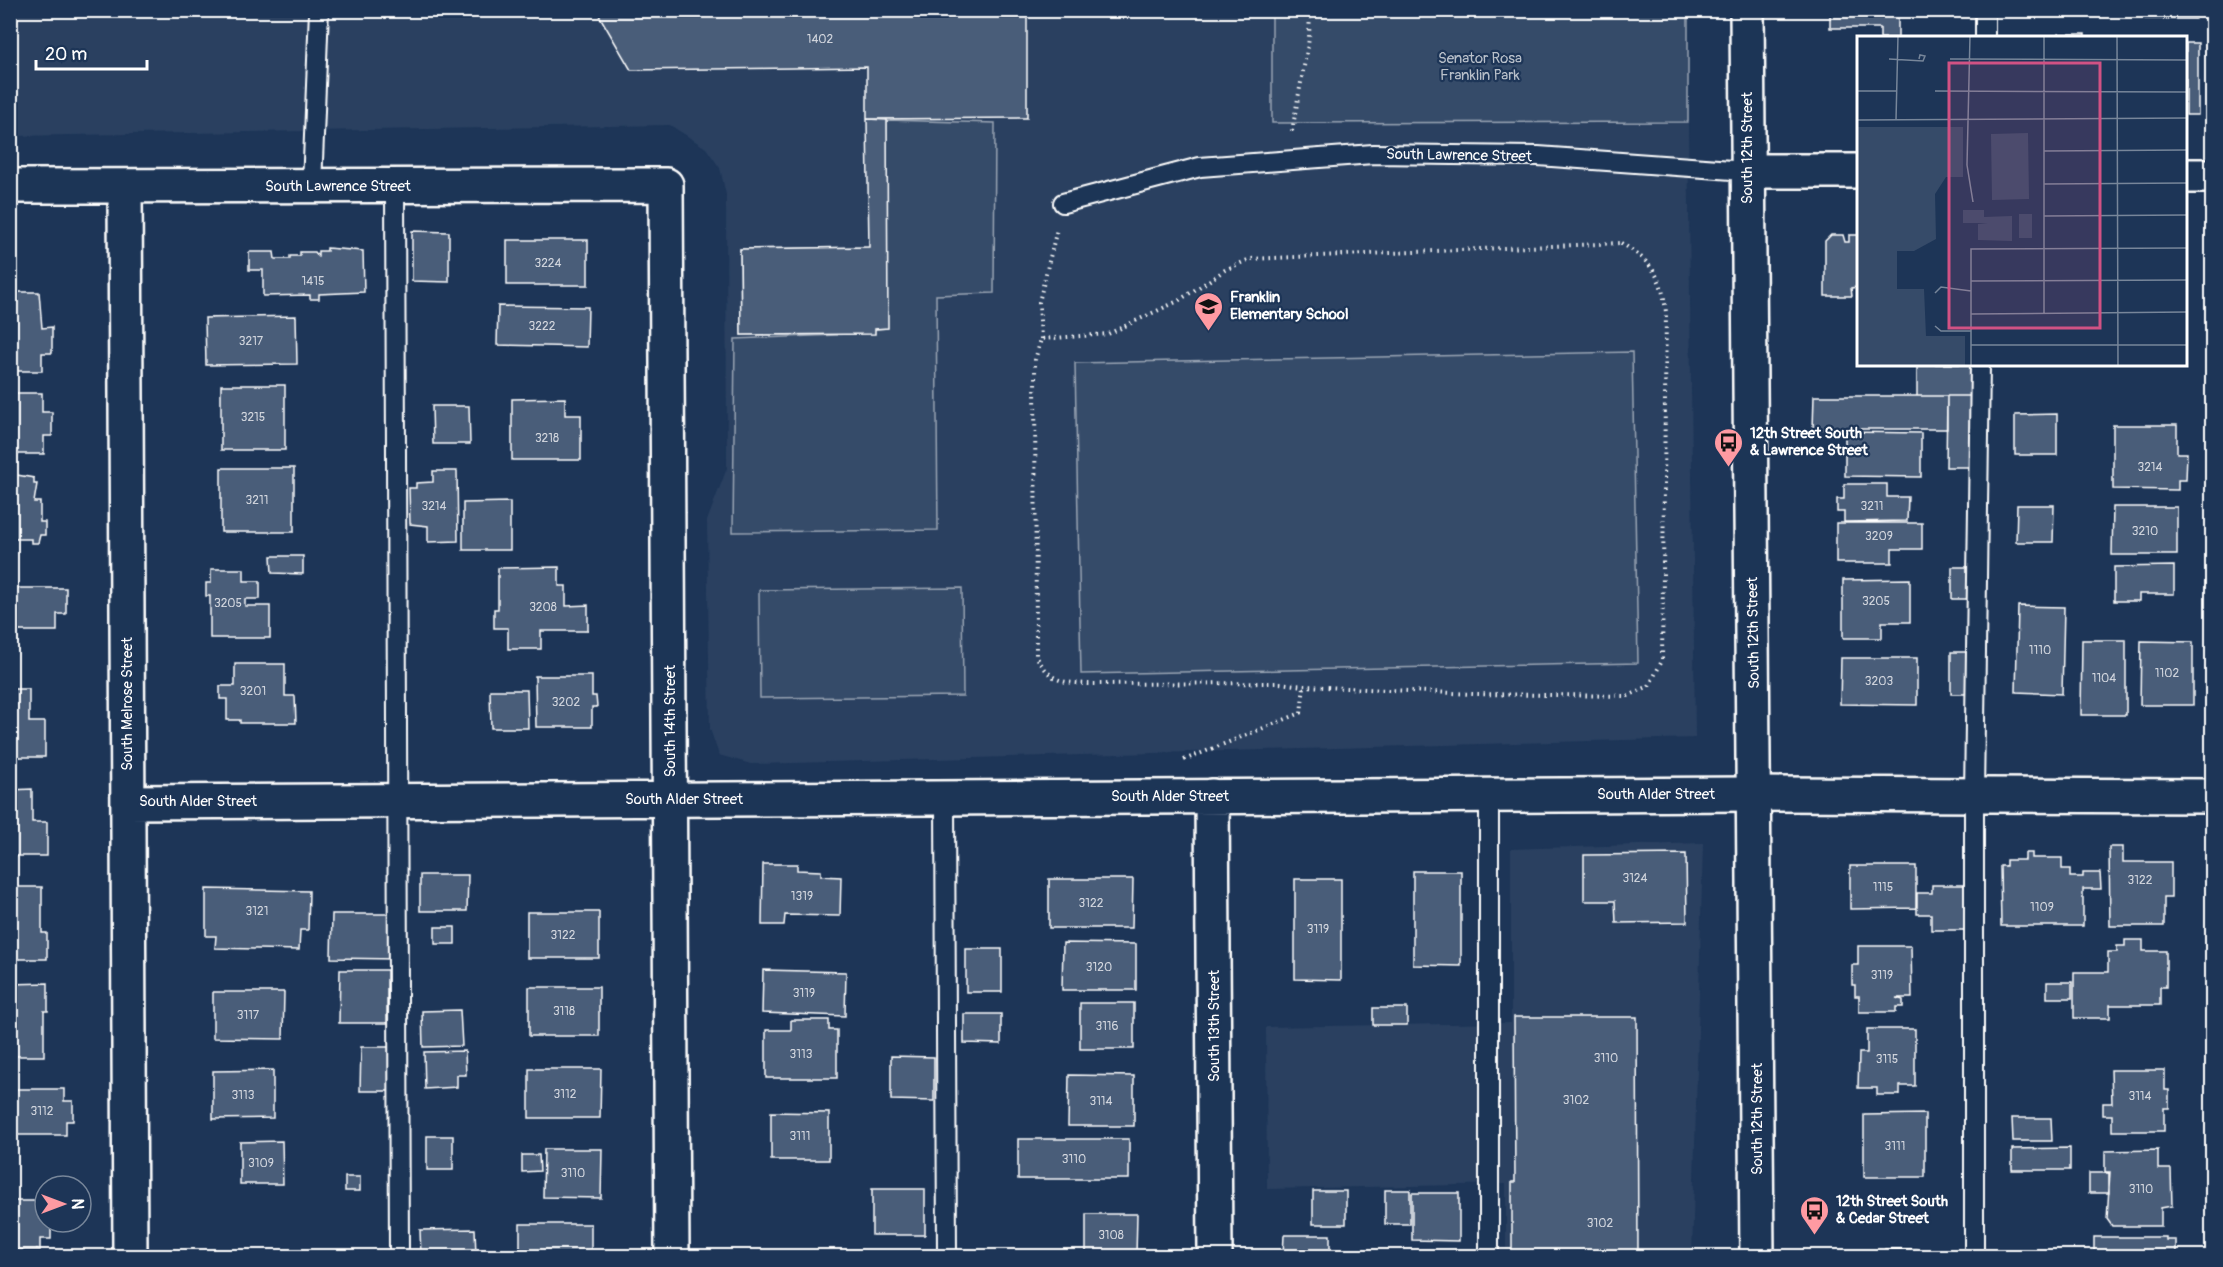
<svg xmlns="http://www.w3.org/2000/svg" width="2223" height="1267" viewBox="0 0 2223 1267" font-family="Pangolin,sans-serif">
<style>
.built{fill:#2a4161}
.green{fill:#364b69;stroke:#9aa5b4;stroke-width:1.5}
.building{fill:#4a5d79;stroke:#fff;stroke-width:1.5}
.lines{fill:none;stroke-linecap:round;stroke-linejoin:round}
.lane-casing{stroke:#fff;stroke-width:22}
.street-casing{stroke:#fff;stroke-width:38}
.secondary-casing{stroke:#fff;stroke-width:38}
.path{stroke:#fff;stroke-width:4;stroke-dasharray:1.5 4.5;stroke-linecap:butt}
.lane{stroke:#1d3557;stroke-width:18}
.street{stroke:#1d3557;stroke-width:33}
.secondary{stroke:#1d3557;stroke-width:33}
.labels{text-anchor:middle;stroke-width:4.5;stroke-linejoin:round;paint-order:stroke}
.number-label{font-size:12px;fill:#d2d6de}
.park-label{font-size:15px;fill:#b9c0ca;stroke:#1d3557}
.street-label{font-size:15px;fill:#fff;stroke:#1d3557}
.poi-label{font-size:15px;font-weight:bold;fill:#fff;stroke:#1d3557;text-anchor:start}
.inset-road{fill:none;stroke:#77869a;stroke-width:1.5}
.view{fill:#d15284;fill-opacity:0.15;stroke:#d15284;stroke-width:3}
.inset-edge{fill:none;stroke:#fff;stroke-width:3}
</style>
<rect width="100%" height="100%" fill="#1d3557"/>
<filter id="ink" filterUnits="userSpaceOnUse"><feTurbulence type="fractalNoise" baseFrequency=".0167" numOctaves="2"/><feDisplacementMap in="SourceGraphic" scale="12" xChannelSelector="R" yChannelSelector="G"/><feConvolveMatrix kernelMatrix="1 2 1 2 8 2 1 2 1" color-interpolation-filters="sRGB"/></filter>
<g filter="url(#ink)">
<path class="built" d="M10 11H1272L1273 123 1688 122 1695 738 751 764 719 755 710 729 707 521 727 468 726 195 720 168 706 148 670 125 11 136Z
M1703 843 1692 1256H1506V1184L1267 1189 1266 1027 1511 1023V849Z"/>
<path class="green" d="M1272 11H1688V122L1272 123Z
M887 120 995 123 994 293 936 295 938 530 733 532 735 339 837 335H741L740 249 875 247 876 329 887 328Z
M1632 352 1638 663 1081 674 1075 363Z
M962 588 963 696 760 698 759 590Z"/>
<path class="building" d="M596 10H1027V118L867 119V67L631 70Z
M1830 10H1898V38H1880V28H1830Z
M2145 10H2195V19H2145Z
M2058 34H2085V38H2058Z
M2186 43H2198V115H2186Z
M867 119 887 120 888 328 875 329V334L741 335 740 249 869 247Z
M412 231 449 232V282L412 281Z
M1831 235H1843L1845 242H1849V235H1858V287L1851 288 1852 296H1825V241Z
M507 240H588V285H507Z
M327 248 363 251 364 292 319 294V299H310V295L263 296V270H249V252H274L275 259H290V256H300V252H315L318 256V251H327Z
M10 292H39L42 328 52 327V353H42V371H10Z
M498 306 588 307 587 347 497 345Z
M296 316 297 364 206 365 205 318Z
M1917 364H1976V396H1917Z
M221 385H285V450H221Z
M10 393H42V412H52V436H44V454H10Z
M1814 396H1947V429H1813Z
M1947 396H1976L1975 467H1946Z
M565 398V415H581V460H512V399Z
M432 406H469L470 444H433Z
M2057 414V455H2015V415Z
M2113 425H2177V453H2187L2186 480H2178V490L2113 489Z
M1845 432 1921 433V477L1845 476Z
M221 468H294V532H221Z
M433 471H457L458 541 428 542V526L410 524 409 488H416V483L433 482Z
M17 475 34 478V484H37L34 502H40V522H45V535H40L38 543H31V539H10V476L17 478Z
M1844 484H1887V497H1908L1907 521 1844 522V512H1837V499H1844Z
M510 502V550H463V503Z
M2017 505H2054L2053 542H2016Z
M2113 507H2177V555H2112Z
M1836 523H1922V549H1892V563H1836Z
M271 556H303V574L272 573Z
M2174 566V594H2139V601H2114V567Z
M559 567V586H566V606L588 605V631H541V649H508V628H494V609H498V568Z
M1952 567H1973V599H1952Z
M211 569H244V581H260V599H245V606H270V638H210V596H206V583H211Z
M1910 579V622H1882V638H1843V580Z
M10 583H17V588H66V614H57V631H16V641H10Z
M2018 606 2064 607 2062 694 2016 692Z
M2082 640H2126V715H2081Z
M2141 641 2193 642V705H2140Z
M1951 652H1975V694H1951Z
M1841 658H1917V705L1840 704Z
M235 664H285V696H295L296 723H240V720H227V699H220V686H235Z
M535 676H592V696H596L597 707H592V727H536Z
M10 689H29V722H45V757H10Z
M490 690H527L528 728H491Z
M32 789V822H47V856H10V790Z
M2109 847H2123V862H2171V897H2164V926H2110Z
M2025 853H2032V858H2062V869H2070V877H2083V873H2100L2101 889H2083V926H2001L2000 866H2006V860H2025Z
M1686 854 1687 922 1616 923 1615 901H1584V855Z
M763 864H797V870L821 871V876L841 877 840 916 785 915 784 925H762Z
M1850 866H1916V908L1850 909Z
M1413 871H1461V966L1413 965Z
M420 875H468L467 911H420Z
M1049 879H1133L1132 928H1049Z
M1295 879H1341V980L1295 979Z
M1932 885H1965L1966 930H1931V914H1917V893H1932Z
M10 887H42V933H47V959H10Z
M206 889 309 891 308 930H300L299 950 215 948 216 936H206Z
M527 912H599V958H527Z
M332 914H396V959L331 958Z
M435 927H455V944H435Z
M2125 940H2143V951H2166V987H2160V1005H2110V1018H2074V972H2108V952H2117V946H2125Z
M1063 943 1136 944V990H1062Z
M1858 946H1911L1912 998H1896L1903 1000V1007H1896V1012H1859V996H1855V985H1852V965H1858Z
M966 949H1002V992H966Z
M340 970H387V1023H339Z
M763 970 846 972 845 1016 762 1013Z
M2047 982H2072V998H2047Z
M48 983V1011H44V1056H10V984Z
M529 987H599V1036H529Z
M213 992H284L283 1039 213 1038Z
M1080 1003H1134V1049H1080Z
M1373 1008H1407V1025H1373Z
M460 1010 462 1046 423 1047 422 1011Z
M964 1014H1001V1044L964 1043Z
M1514 1017H1637L1638 1256H1512V1182H1515Z
M791 1020H829V1030H837V1078H766V1030H791Z
M1867 1029H1915V1086H1900V1095H1877V1088H1858L1859 1053H1867Z
M361 1047H392V1091H360Z
M465 1051 466 1075H457V1087L425 1089 424 1052Z
M891 1056 934 1057V1101L891 1100Z
M529 1069H601L600 1118H529Z
M273 1070V1118L213 1119V1071Z
M2111 1070H2165V1090H2169V1108H2164V1131H2112V1115H2103V1103H2112Z
M1069 1075 1134 1076V1126H1068Z
M10 1089H64V1101H73V1121H66V1135H10Z
M771 1112 829 1113V1160H771Z
M1925 1114V1177H1864V1115Z
M2012 1118H2051L2052 1141H2013Z
M427 1136H453V1170H427Z
M1018 1139H1129V1179H1018Z
M282 1141 283 1184H240V1142Z
M2070 1148V1170H2012V1149Z
M544 1149H602L601 1198 543 1197Z
M2158 1150V1169H2171L2172 1206 2161 1208V1226H2112L2107 1219 2110 1172H2105V1151Z
M522 1155H539L540 1171 522 1172Z
M2089 1173H2109V1193H2089Z
M345 1177H360V1191H345Z
M872 1189H925V1235H872Z
M1385 1190H1410V1224H1385Z
M1313 1191H1346V1224H1313Z
M1412 1193H1459V1241L1412 1240Z
M10 1201H40V1218L51 1222V1239H40V1250H10Z
M1086 1214H1137L1136 1256H1086Z
M520 1224H591V1256H520Z
M475 1229 476 1256H421L420 1230Z
M1284 1235H1330V1256H1283Z
M2094 1237H2166V1240H2176V1256H2094Z
M1885 1249H1916V1256H1872V1252H1885Z"/>
<g class="lines">
<defs>
<path id="lane" d="M1985 38V10
M312 186 319 10
M395 186 399 1256
M1063 203 1200 167 1373 154 1538 156 1746 171
M1489 795V1256
M945 797 947 1256
M1974 1256V794L1980 364"/>
<path id="street" d="M1746 171H1858
M2186 176H2212
M10 186 666 185 672 1256
M125 187 130 1256
M1212 796 1215 1256
M128 802 1755 794 2212 796"/>
<path id="secondary" d="M1747 10 1757 1256"/>
</defs>
<use href="#lane" class="lane-casing"/>
<use href="#street" class="street-casing"/>
<use href="#secondary" class="secondary-casing"/>
<path class="path" d="M1292 131 1309 39 1310 10
M1621 243C1652 262 1662 276 1666 312L1662 661 1649 686 1628 696 1473 694 1304 686 1280 683 1088 684C1059 682 1052 682 1036 656L1035 360 1041 339 1108 334 1178 301 1225 270 1250 259Z
M1041 339 1039 302 1057 229
M1184 760 1301 713 1304 686"/>
<use href="#lane" class="lane"/>
<use href="#street" class="street"/>
<use href="#secondary" class="secondary"/>
</g>
</g>
<defs>
<symbol id="school-pin" viewBox="-11 -11 22 30"><path d="M0 17L-7.5 6A9.5 9.5 0 1 1 7.5 6Z" fill="#ff9aa2" stroke="#1d3557"/><path d="M0-5L7-2L0 1L-7-2ZM-4 1L0 2.5L4 1V4Q0 6-4 4Z" fill="#111"/></symbol>
<symbol id="bus-pin" viewBox="-11 -11 22 30"><path d="M0 17L-7.5 6A9.5 9.5 0 1 1 7.5 6Z" fill="#ff9aa2" stroke="#1d3557"/><path d="M-5-6H5V4H4V6H2V4H-2V6H-4V4H-5ZM-3.5-4V0h7V-4ZM-3.5 1.2v1.5H-2V1.2ZM2 1.2v1.5H3.5V1.2Z" fill="#111"/></symbol>
</defs>
<g fill-rule="evenodd">
<use href="#school-pin" x="1192" y="290" width="33" height="45"/>
<use href="#bus-pin" x="1712" y="426" width="33" height="45"/>
<use href="#bus-pin" x="1798" y="1194" width="33" height="45"/>
</g>
<g class="labels">
<g class="number-label">
<text x="820" y="43">1402</text>
<text x="548" y="267">3224</text>
<text x="313" y="285">1415</text>
<text x="542" y="330">3222</text>
<text x="251" y="345">3217</text>
<text x="253" y="421">3215</text>
<text x="547" y="442">3218</text>
<text x="2150" y="471">3214</text>
<text x="257" y="504">3211</text>
<text x="434" y="510">3214</text>
<text x="1872" y="510">3211</text>
<text x="2145" y="535">3210</text>
<text x="1879" y="540">3209</text>
<text x="1876" y="605">3205</text>
<text x="228" y="607">3205</text>
<text x="543" y="611">3208</text>
<text x="2040" y="654">1110</text>
<text x="2167" y="677">1102</text>
<text x="2104" y="682">1104</text>
<text x="1879" y="685">3203</text>
<text x="253" y="695">3201</text>
<text x="566" y="706">3202</text>
<text x="1635" y="882">3124</text>
<text x="2140" y="884">3122</text>
<text x="1883" y="891">1115</text>
<text x="802" y="900">1319</text>
<text x="1091" y="907">3122</text>
<text x="2042" y="911">1109</text>
<text x="257" y="915">3121</text>
<text x="1318" y="933">3119</text>
<text x="563" y="939">3122</text>
<text x="1099" y="971">3120</text>
<text x="1882" y="979">3119</text>
<text x="804" y="997">3119</text>
<text x="564" y="1015">3118</text>
<text x="248" y="1019">3117</text>
<text x="1107" y="1030">3116</text>
<text x="801" y="1058">3113</text>
<text x="1606" y="1062">3110</text>
<text x="1887" y="1063">3115</text>
<text x="565" y="1098">3112</text>
<text x="243" y="1099">3113</text>
<text x="2140" y="1100">3114</text>
<text x="1576" y="1104">3102</text>
<text x="1101" y="1105">3114</text>
<text x="42" y="1115">3112</text>
<text x="800" y="1140">3111</text>
<text x="1895" y="1150">3111</text>
<text x="1074" y="1163">3110</text>
<text x="261" y="1167">3109</text>
<text x="573" y="1177">3110</text>
<text x="2141" y="1193">3110</text>
<text x="1600" y="1227">3102</text>
<text x="1111" y="1239">3108</text>
</g>
<g class="park-label">
<text x="1480" y="63">Senator Rosa<tspan x="1480" dy="17">Franklin Park</tspan></text>
</g>
<g class="street-label">
<text transform="translate(1747 148) rotate(-90)" y="5">South 12th Street</text>
<text transform="translate(1459 155) rotate(1)" y="5">South Lawrence Street</text>
<text x="338" y="191">South Lawrence Street</text>
<text transform="translate(1753 633) rotate(-91)" y="5">South 12th Street</text>
<text transform="translate(127 704) rotate(-90)" y="5">South Melrose Street</text>
<text transform="translate(670 721) rotate(-90)" y="5">South 14th Street</text>
<text x="1656" y="799">South Alder Street</text>
<text x="1170" y="801">South Alder Street</text>
<text x="684" y="804">South Alder Street</text>
<text x="198" y="806">South Alder Street</text>
<text transform="translate(1214 1026) rotate(-90)" y="5">South 13th Street</text>
<text transform="translate(1757 1119) rotate(-90)" y="5">South 12th Street</text>
</g>
<g class="poi-label">
<text x="1230" y="302">Franklin<tspan x="1230" dy="17">Elementary School</tspan></text>
<text x="1750" y="438">12th Street South<tspan x="1750" dy="17">&amp; Lawrence Street</tspan></text>
<text x="1836" y="1206">12th Street South<tspan x="1836" dy="17">&amp; Cedar Street</tspan></text>
</g>
</g>
<g transform="translate(1857 36)">
<rect width="330" height="330" fill="#1d3557"/>
<path d="M0 91H106V141H89L78 158 79 203 57 215H40V253H67L69 300H108V330H0ZM171 97 172 163 135 164 134 98ZM106 174H127V181L155 180V205L121 204V188L131 187H106ZM162 178H175V202H162Z" fill="#364b69"/>
<path class="inset-road" d="M113 0 110 129 116 166M187 0V277M260 0 261 330M32 23 66 25 68 20 63 19 62 23M93 23 330 24M0 55H40M78 55 330 56M0 84 330 82M39 84 41 0M187 115 330 114M187 148 330 147M187 180 330 179M114 245 330 244M78 257 84 251 114 255M114 278 330 276M78 290 84 295H114M114 309H330M114 330V213L330 212"/>
<path class="view" d="M92 27H243V292H92Z"/>
<rect width="330" height="330" class="inset-edge"/>
</g>
<rect width="2223" height="1267" fill="none" stroke="#1d3557" stroke-width="36"/>
<rect x="18" y="18" width="2187" height="1231" fill="none" stroke="#fff" stroke-width="2" filter="url(#ink)"/>
<g transform="translate(63 1204) rotate(90)"><circle r="28" fill="#1d3557" stroke="#77869a" stroke-width="1.5"/>
<path d="M0-4.5L10 22L0 15L-10 22Z" fill="#ff9aa2"/>
<text y="-9" font-size="16" font-weight="bold" text-anchor="middle" fill="#ffffff">N</text>
</g>
<path d="M36 60v9h111v-9" fill="none" stroke="#ffffff" stroke-width="3"/>
<text x="45" y="60" font-size="18" fill="#ffffff" stroke="#1d3557" stroke-width="4.5" paint-order="stroke">20 m</text>
</svg>
